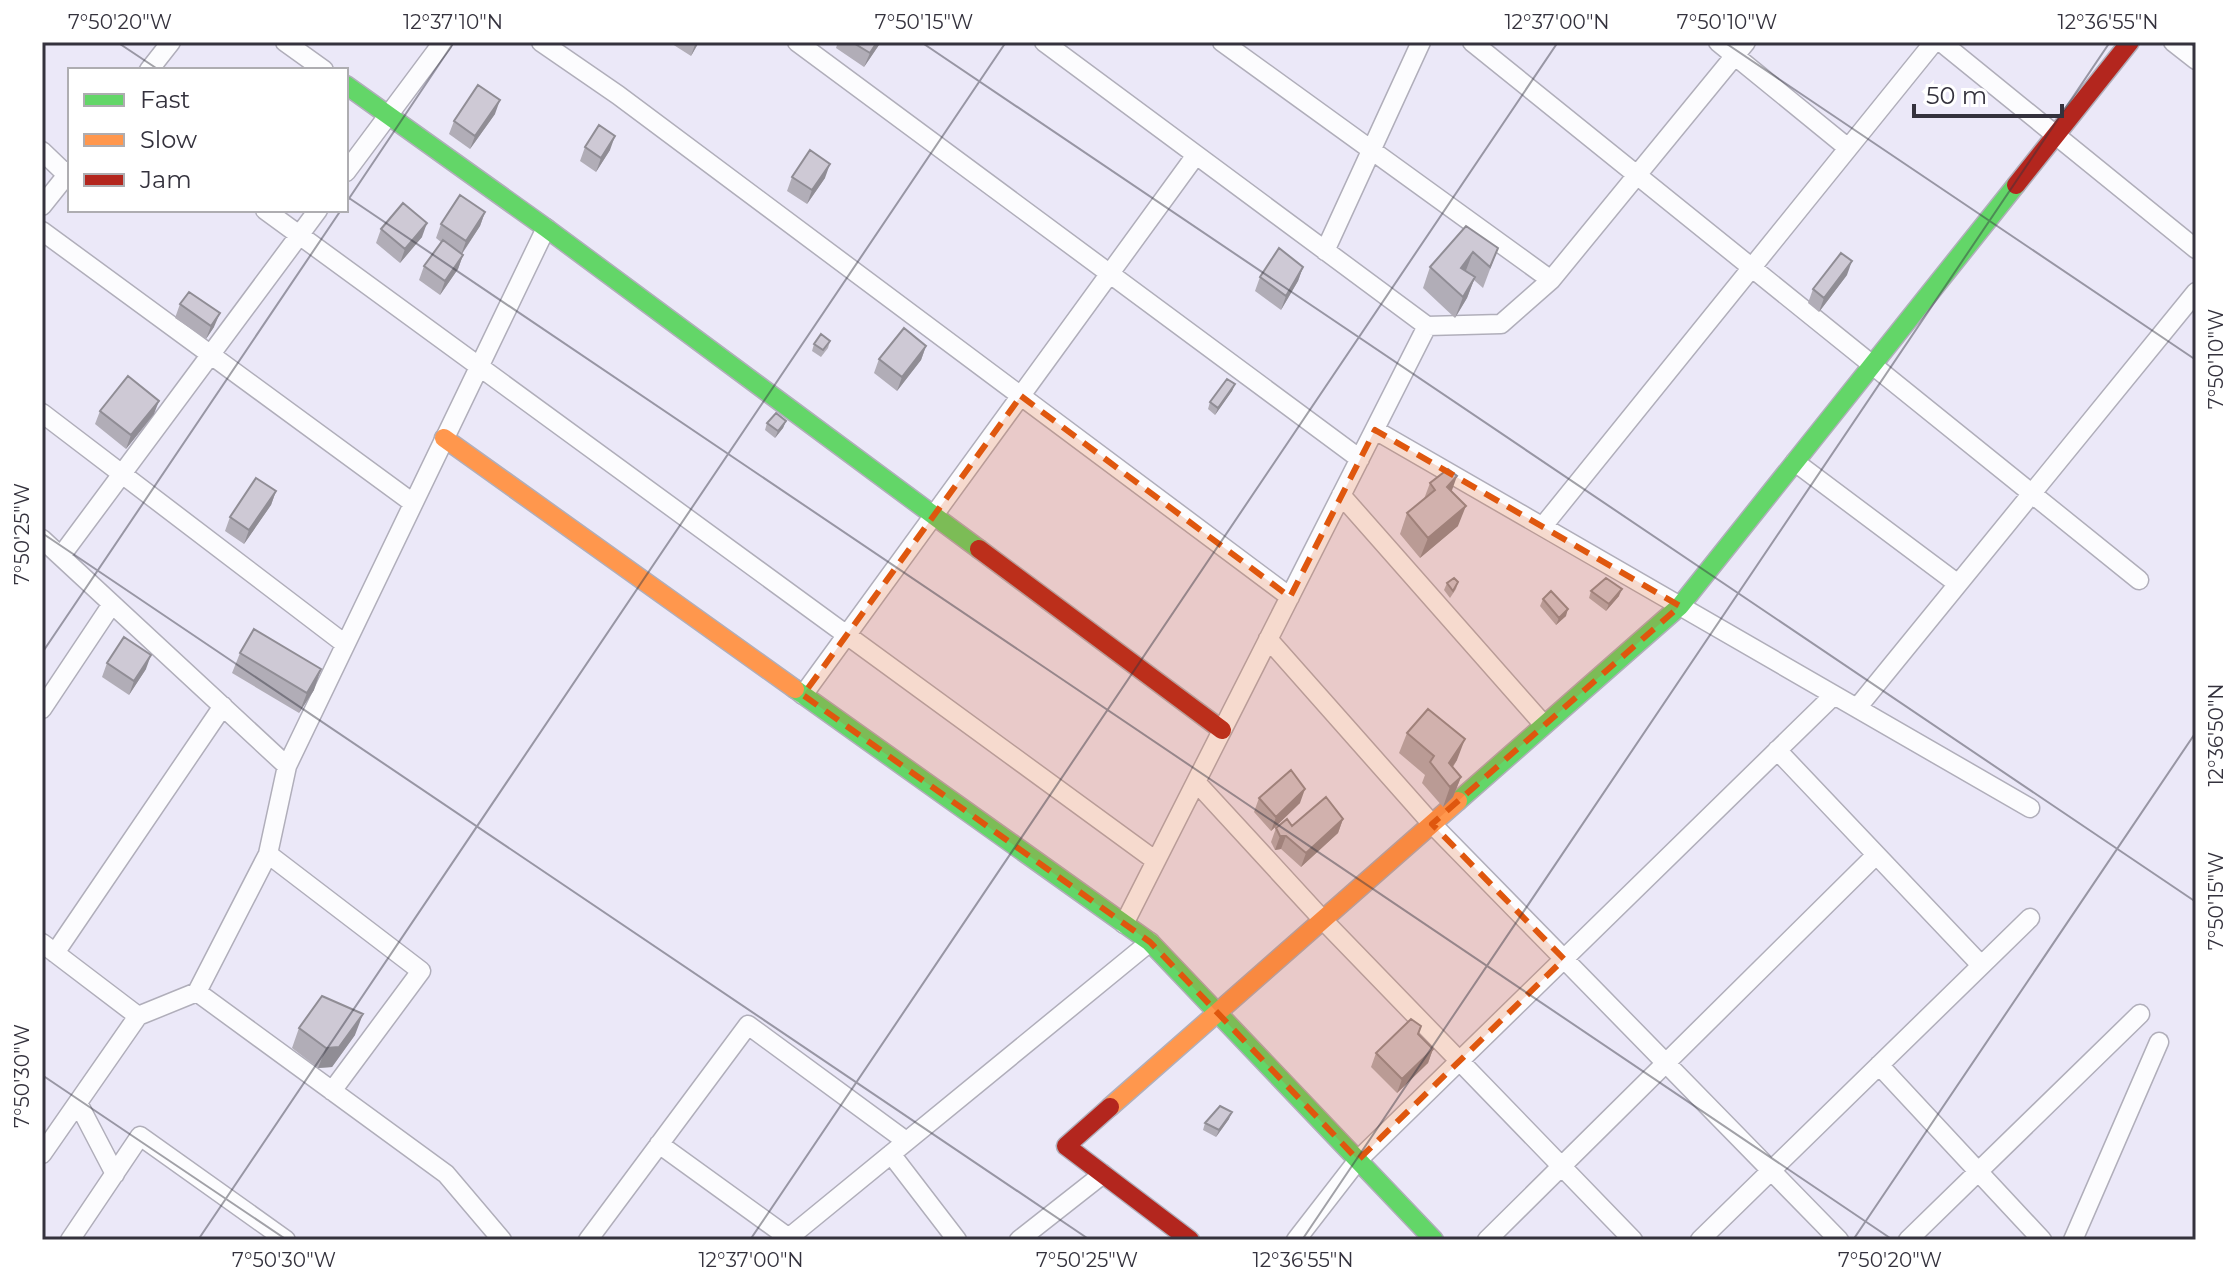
<svg xmlns="http://www.w3.org/2000/svg" width="2238" height="1282" viewBox="0 0 2238 1282" font-family="Montserrat,sans-serif">
<style>
.lines{fill:none;stroke-linecap:round;stroke-linejoin:round}
.street-casing{stroke:#b0aeba;stroke-width:21}
.fast-casing{stroke:#b0aeba;stroke-width:21}
.slow-casing{stroke:#b0aeba;stroke-width:21}
.jam-casing{stroke:#b0aeba;stroke-width:21}
.street{stroke:#fcfcfe;stroke-width:18}
.fast{stroke:#63d668;stroke-width:18}
.slow{stroke:#ff974d;stroke-width:18}
.jam{stroke:#b3261e;stroke-width:18}
.wall{fill:#b1adb7}
.shaded-wall{fill:#908d95}
.building{fill:#cec9d5;stroke:#908d95;stroke-width:2}
.marked{fill:#df570e;fill-opacity:0.2;stroke:#df570e;stroke-width:6;stroke-dasharray:16 10;stroke-linejoin:round}
.ticks{fill:none;stroke:#34323d;stroke-width:2;stroke-opacity:0.45}
.neatline{fill:none;stroke:#34323d;stroke-width:3}
.ticks-label{font-size:20px;text-anchor:middle;fill:#34323d}
</style>
<rect width="100%" height="100%" fill="#ebe8f8"/>
<g class="lines">
<defs>
<path id="street" d="M285 42 324 70
M541 42 618 95 1290 597
M797 42 1360 459
M1044 42 1427 326 1501 324 1551 280 1746 42
M1222 42 1551 280
M1472 42 2139 580
M1718 42 1848 148
M1941 42 2196 249
M2173 42 2196 60
M149 70 171 42
M42 151 67 175
M346 172 443 42
M42 206 70 171
M265 210 1156 861
M42 231 413 503
M1325 251 1421 42
M42 413 345 644
M1375 430 2030 808
M1795 462 1958 584
M1341 495 1544 725
M1543 526 1934 42
M42 539 287 766
M61 556 318 210
M1268 639 1432 824 1839 1240
M803 695 1196 155
M1857 708 2196 292
M42 709 112 604
M1777 750 1981 965
M1196 782 1323 920 1633 1240
M268 854 421 971 332 1091
M1124 924 1427 326
M42 943 138 1016
M55 953 223 706
M197 992 446 1174 502 1240
M1879 1065 2042 1240
M78 1103 115 1174
M659 1144 789 1238
M42 1154 138 1016 197 992 268 854 287 766 546 228
M891 1154 957 1240
M70 1240 140 1136 286 1240
M588 1240 748 1025 906 1141
M786 1240 1150 942
M1019 1240 1103 1174
M1296 1240 1358 1160 1834 695
M1487 1240 1876 855
M1700 1240 2030 918
M1908 1240 2140 1014
M2073 1240 2159 1042"/>
<path id="fast" d="M346 85 546 228 979 549
M795 689 1150 942 1434 1240
M1458 801 1680 606 2016 185"/>
<path id="slow" d="M444 438 795 689
M1110 1107 1458 801"/>
<path id="jam" d="M2016 185 2130 42
M979 549 1222 730
M1110 1107 1066 1146 1190 1240"/>
</defs>
<use href="#street" class="street-casing"/>
<use href="#fast" class="fast-casing"/>
<use href="#slow" class="slow-casing"/>
<use href="#jam" class="jam-casing"/>
<use href="#street" class="street"/>
<use href="#fast" class="fast"/>
<use href="#slow" class="slow"/>
<use href="#jam" class="jam"/>
</g>
<path class="wall" d="M669 42H699L691 56Z
M838 42H881L864 67 836 48Z
M495 114 470 149 449 134 454 121Z
M585 147 610 150 596 172 580 161Z
M792 177 825 178 807 204 787 191Z
M485 212 480 226 462 254 463 255 458 269 440 295 419 280 424 266 441 242 436 238 441 224Z
M1466 226 1498 248 1483 288 1474 280 1467 298 1455 318 1423 288 1430 267Z
M381 229 422 237 400 263 376 243Z
M1303 267 1298 281 1281 310 1255 291 1260 277Z
M1847 275 1819 312 1808 303 1813 289Z
M180 304 214 327 206 339 175 318Z
M830 341 828 348 821 357 812 351 814 344Z
M926 346 921 360 897 391 874 373 879 359Z
M1235 384 1232 391 1215 415 1208 409 1210 402Z
M100 411 154 414 126 449 95 424Z
M786 421 783 428 775 438 765 430 767 423Z
M1430 483 1458 526 1420 558 1400 534 1407 513 1424 499Z
M276 491 271 505 244 544 225 531 230 517Z
M1458 582 1456 589 1450 598 1444 590 1447 583Z
M1591 591 1619 596 1606 611 1589 598Z
M1543 599 1566 616 1556 625 1540 606Z
M240 653 314 690 299 713 232 673Z
M107 663 146 669 129 695 102 677Z
M1407 733 1457 760 1453 767 1461 777 1453 797 1443 807 1422 783 1425 775 1399 753Z
M1259 798 1300 803 1271 831 1254 812Z
M1343 819 1338 833 1301 867 1281 849 1275 850 1271 842 1276 828Z
M299 1028 355 1035 332 1067 318 1068 292 1048Z
M1418 1034 1433 1049 1428 1063 1397 1093 1371 1067 1376 1053Z
M1229 1119 1216 1137 1203 1130 1205 1123Z"/>
<path class="shaded-wall" d="M696 42H699L691 56Z
M877 42H881L864 67 870 53Z
M500 100 495 114 470 149 475 136Z
M615 136 610 150 596 172 601 158Z
M830 164 825 178 807 204 812 190Z
M485 212 480 226 461 255 466 241Z
M427 223 422 237 400 263 405 249Z
M1473 252 1465 273 1461 268Z
M463 255 458 269 440 295 445 281Z
M1852 261 1847 275 1819 312 1824 298Z
M1303 267 1298 281 1281 310 1286 296Z
M1475 277 1467 298 1455 318 1463 297Z
M220 313 214 327 206 339 211 326Z
M926 346 921 360 897 391 902 377Z
M1235 384 1232 391 1215 415 1218 408Z
M159 401 154 414 126 449 131 435Z
M786 421 783 428 775 438 778 431Z
M1457 476 1450 496 1447 487Z
M276 491 271 505 244 544 249 530Z
M1466 506 1458 526 1420 558 1428 538Z
M1622 589 1619 596 1606 611 1609 604Z
M1568 609 1566 616 1556 625 1559 618Z
M151 655 146 669 129 695 134 681Z
M321 669 314 690 299 713 307 693Z
M1465 739 1457 760 1444 779 1449 763Z
M1461 777 1453 797 1443 807 1450 787Z
M1305 789 1300 803 1271 831 1276 817Z
M1343 819 1338 833 1301 867 1306 853Z
M1280 836H1286L1281 849 1275 850Z
M363 1014 355 1035 332 1067 318 1068 326 1048Z
M1433 1049 1428 1063 1397 1093 1402 1079Z
M1232 1112 1229 1119 1216 1137 1219 1130Z"/>
<path class="building" d="M852 42H877L870 53Z
M478 85 500 100 475 136 454 121Z
M599 125 615 136 601 158 585 147Z
M810 150 830 164 812 190 792 177Z
M460 195 485 212 466 241 441 224Z
M403 203 427 223 405 249 381 229Z
M1466 226 1498 248 1490 267 1473 252 1461 268 1475 277 1463 297 1430 267Z
M443 240 463 255 445 281 424 266Z
M1279 248 1303 267 1286 296 1260 277Z
M1841 253 1852 261 1824 298 1813 289Z
M189 292 220 313 211 326 180 304Z
M904 328 926 346 902 377 879 359Z
M821 334 830 341 823 350 814 344Z
M128 376 159 401 131 435 100 411Z
M1227 379 1235 384 1218 408 1210 402Z
M776 413 786 421 778 431 767 423Z
M1448 469 1457 476 1447 487 1466 506 1428 538 1407 513 1435 490 1430 483Z
M256 478 276 491 249 530 230 517Z
M1454 578 1458 582 1453 591 1447 583Z
M1606 578 1622 589 1609 604 1591 591Z
M1551 591 1568 609 1559 618 1543 599Z
M254 629 321 669 307 693 240 653Z
M124 637 151 655 134 681 107 663Z
M1428 709 1465 739 1449 763 1461 777 1450 787 1430 762 1434 756 1407 733Z
M1291 770 1305 789 1276 817 1259 798Z
M1326 797 1343 819 1306 853 1286 836H1280L1276 828 1287 819 1292 826Z
M322 996 363 1014 339 1047 326 1048 299 1028Z
M1411 1019 1421 1026 1418 1034 1433 1049 1402 1079 1376 1053Z
M1220 1106 1232 1112 1219 1130 1205 1123Z"/>
<path class="marked" d="M1021 396 1290 597 1375 430 1680 606 1432 824 1564 959 1358 1160 1150 942 803 695Z"/>
<path class="ticks" d="M117 42 159 70M921 42 2196 902M1724 42 2196 360M346 196 1893 1240M346 203 454 42M42 533 1090 1240M42 653 341 210M42 1075 287 1240M198 1240 1006 42M750 1240 1558 42M1302 1240 2110 42M1853 1240 2196 732"/>
<rect width="2238" height="1282" fill="none" stroke="#ffffff" stroke-width="88"/>
<rect x="68" y="68" width="280" height="144" fill="#ffffff" stroke="#aeadb1" stroke-width="2"/>
<rect x="84" y="94" width="40" height="12" fill="#63d668" stroke="#aeadb1" stroke-width="2"/>
<text x="140" y="108" font-size="24" fill="#34323d">Fast</text>
<rect x="84" y="134" width="40" height="12" fill="#ff974d" stroke="#aeadb1" stroke-width="2"/>
<text x="140" y="148" font-size="24" fill="#34323d">Slow</text>
<rect x="84" y="174" width="40" height="12" fill="#b3261e" stroke="#aeadb1" stroke-width="2"/>
<text x="140" y="188" font-size="24" fill="#34323d">Jam</text>
<path d="M1914 104v12h148v-12" fill="none" stroke="#34323d" stroke-width="4"/>
<text x="1926" y="104" font-size="24" fill="#34323d" stroke="#ffffff" stroke-width="6" paint-order="stroke">50 m</text>
<rect x="44" y="44" width="2150" height="1194" class="neatline"/>
<g class="ticks-label">
<text x="120" y="29">7°50'20"W</text>
<text x="453" y="29">12°37'10"N</text>
<text x="924" y="29">7°50'15"W</text>
<text x="1557" y="29">12°37'00"N</text>
<text x="1727" y="29">7°50'10"W</text>
<text x="2108" y="29">12°36'55"N</text>
<text transform="translate(2216 359) rotate(-90)" y="7">7°50'10"W</text>
<text transform="translate(22 534) rotate(-90)" y="7">7°50'25"W</text>
<text transform="translate(2216 735) rotate(-90)" y="7">12°36'50"N</text>
<text transform="translate(2216 901) rotate(-90)" y="7">7°50'15"W</text>
<text transform="translate(22 1076) rotate(-90)" y="7">7°50'30"W</text>
<text x="284" y="1267">7°50'30"W</text>
<text x="751" y="1267">12°37'00"N</text>
<text x="1087" y="1267">7°50'25"W</text>
<text x="1303" y="1267">12°36'55"N</text>
<text x="1890" y="1267">7°50'20"W</text>
</g>
</svg>
